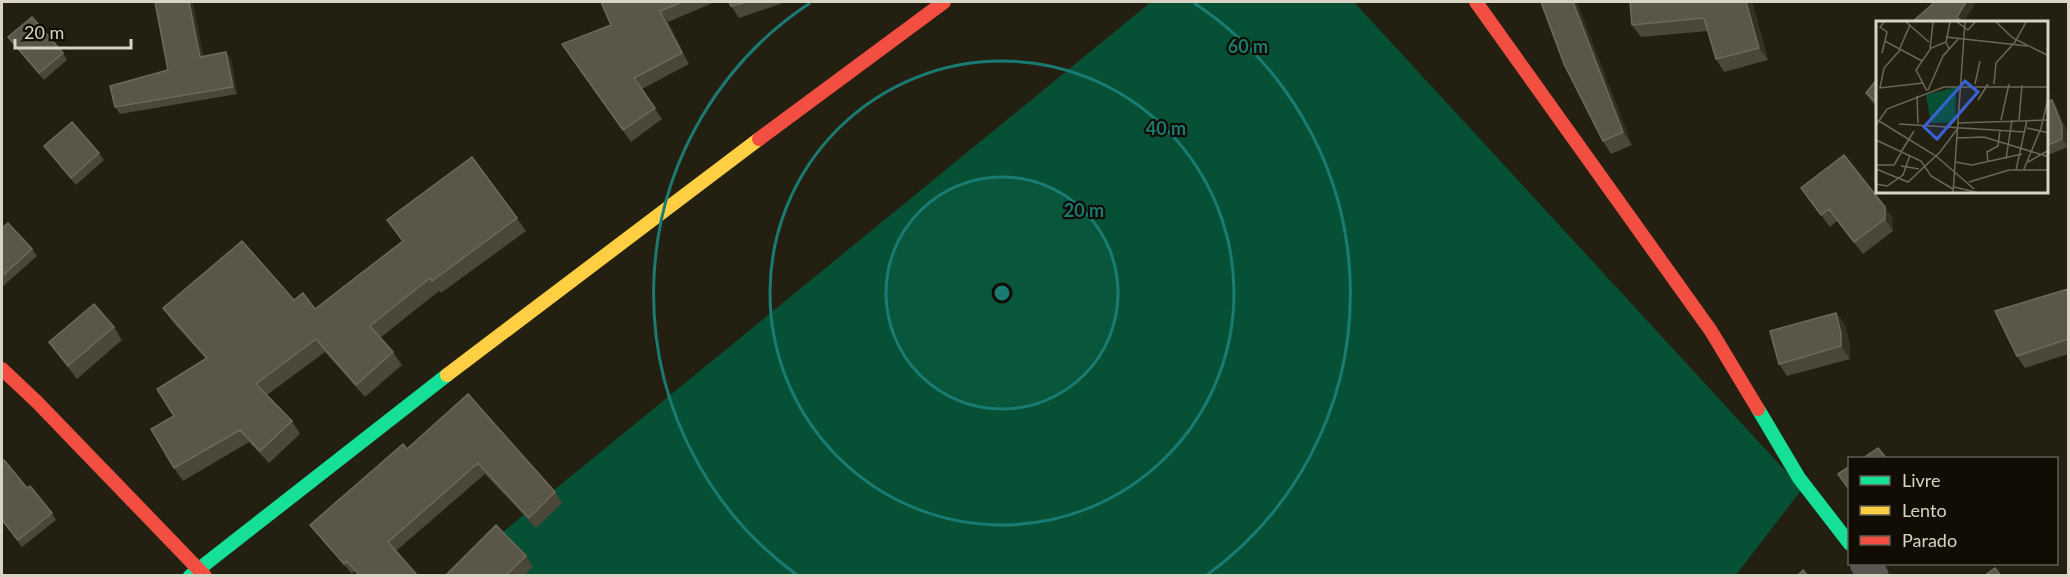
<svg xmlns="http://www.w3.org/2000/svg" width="2070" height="577" viewBox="0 0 2070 577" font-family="Lato,sans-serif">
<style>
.green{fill:#065135}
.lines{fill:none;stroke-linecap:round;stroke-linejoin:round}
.street{stroke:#595550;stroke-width:30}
.fast{stroke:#16e098;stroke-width:14}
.slow{stroke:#ffcf43;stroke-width:14}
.jam{stroke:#f24e42;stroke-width:14}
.wall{fill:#4b4839}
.shaded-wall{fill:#353123}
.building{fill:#5a5648;stroke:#6e6a5b;stroke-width:1.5}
.ring{fill:none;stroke:#197b72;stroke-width:3}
.inset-road{fill:none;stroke:#6c6858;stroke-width:1.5}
.view{fill:#3962d5;fill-opacity:0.15;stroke:#3962d5;stroke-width:3}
.inset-edge{fill:none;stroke:#d8d3c3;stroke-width:3}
.centre{fill:#197b72;stroke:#110d04;stroke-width:3}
.ring-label{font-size:18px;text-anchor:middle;font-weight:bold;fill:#197b72;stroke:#110d04;stroke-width:4.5;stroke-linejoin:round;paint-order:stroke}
</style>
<rect width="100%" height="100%" fill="#242011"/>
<path class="green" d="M1151 2H1354L1802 489 1736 575 449 576Z"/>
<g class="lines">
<path class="street" d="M1865 564 1874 576"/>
<path class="fast" d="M1758 409 1799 478 1850 544
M190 576 447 375"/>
<path class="slow" d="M447 375 759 139"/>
<path class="jam" d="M1476 2 1711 331 1758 409
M759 139 944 2
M2 369 37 402 205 576"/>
</g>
<path class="wall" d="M601 2H715L668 22 689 64 642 89 662 119 631 142 562 44 611 25Z
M729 2H786L739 18 731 6Z
M1541 2 1632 145 1611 154 1603 141Z
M1752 2 1768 60 1724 72 1716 59 1708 31 1641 37 1632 25Z
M8 37 63 53 67 60 44 80Z
M203 56 231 59 237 94 120 114 115 107 168 70Z
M1878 78V107L1872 102 1866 93Z
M2052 100 2057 108 2068 134V147L2048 155V101Z
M44 146 99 153 104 160 76 185Z
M472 157 526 231 441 293 439 291 380 338 393 352 402 365 365 397 325 352 267 395 292 421 300 434 269 463 249 442 183 481 174 468V416L206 359 172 321 163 308 294 300 315 309 402 242Z
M1801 188 1885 207 1893 219V231L1863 254 1837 221 1830 227Z
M2 228 32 249 37 256 2 287Z
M2068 289V354L2025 368 2017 356Z
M1836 313 1845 325 1850 346V359L1787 376 1779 364Z
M114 327 122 340 77 379 49 342Z
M468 394 555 492 562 503 536 528 485 474 396 551 418 576H358L355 571 352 574 318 535 310 525 407 449Z
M2 462 52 513 56 520 22 547 2 521Z
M526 556 533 567 523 576H445Z"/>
<path class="shaded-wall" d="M189 2H193L205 64 200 57Z
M1573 2H1577L1632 145 1623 132Z
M1746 2H1752L1768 60 1759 48Z
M1966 2H1976L1964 22H1961L1957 17Z
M660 11 668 22 689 64 682 53Z
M226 52 231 59 237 94 233 87Z
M2052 100 2057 108 2068 134V147L2062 139Z
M1885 207 1893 219V231L1885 219Z
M1836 313 1845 325 1850 346V359L1841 346Z"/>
<path class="building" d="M155 2H189L200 57 226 52 233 87 115 107 110 86 168 70Z
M601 2H682L660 11 682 53 634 78 655 108 623 130 562 44 611 25Z
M729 2H746L731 6Z
M1541 2H1573L1623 132 1603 141 1564 64Z
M1630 2H1746L1759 48 1716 59 1704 18 1632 25Z
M1935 2H1966L1957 17 1962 22H1912Z
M32 17 63 53 39 73 8 37Z
M1878 78V102L1877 103 1866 93Z
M2052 100 2062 126V139L2048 145V101Z
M72 122 99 153 71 178 44 146Z
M1844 155 1885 207V219L1854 242 1829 209 1821 215 1801 188Z
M472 157 517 218 432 281 430 278 370 326 393 352 356 385 316 339 256 384 292 421 260 451 240 430 174 468 151 429 174 416 157 389 207 358 163 308 242 241 294 300 303 293 315 309 403 241 387 220Z
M8 223 32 249 2 276V228Z
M2068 289V339L2017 356 1995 311Z
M94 304 114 327 68 366 49 342Z
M1836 313 1841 333V346L1779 364 1770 331Z
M468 394 555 492 529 518 478 463 388 542 418 576H360L347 561 344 564 310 525 403 444 407 449Z
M1878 448 1887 459H1862Z
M4 460 27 488 30 486 52 513 18 540 2 520V462Z
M1850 466V491L1838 474Z
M496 525 526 556 505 576H445Z
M1995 568 2001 576H1984Z
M1803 570 1808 576H1797Z"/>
<circle cx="1002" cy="293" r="116" fill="#197b72" fill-opacity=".12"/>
<g class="ring">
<circle cx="1002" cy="293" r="116"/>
<circle cx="1002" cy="293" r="232"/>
<path d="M797 575A348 348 0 0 1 810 3M1194 3A348 348 0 0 1 1207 575"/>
</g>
<g transform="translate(1876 21)">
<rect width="172" height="172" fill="#242011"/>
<path d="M80 66 79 101 55 102 50 74Z" fill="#065135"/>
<path class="inset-road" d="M8 1 4 6 11 11 9 20M30 1 53 21M81 1 92 9 99 1M120 1 137 17 173 35M70 16 151 25M24 27 34 4M25 28 8 47 4 67 47 62M54 28 57 1M73 28 70 21 74 1M6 32 9 20 46 40M99 63 104 40M118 63 120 42 139 21 150 1M52 69 67 35 83 17M51 70 40 49 55 27 70 21M41 75 42 102M102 79 112 63M125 99 133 63M143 99 146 64M3 100 60 135 98 168M82 102 173 99M23 103 149 111M0 104 11 88 68 66H173M151 107 173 112M81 117 108 116 173 136M0 119 45 140 55 155 77 168M25 131 38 110M130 138 136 99M79 141 96 144 146 133M112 141 111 131 122 125 124 109M152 141 173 129M0 144H18L25 132M25 145 43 148M0 148 32 161 64 131 82 107M148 148 165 107 173 74M140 149 151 99M93 161 133 149H173M0 163 11 165 27 154 34 134M78 166 103 172M77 172 89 1"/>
<path class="view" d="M89 60 102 71 61 118 48 106Z"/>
<rect width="172" height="172" class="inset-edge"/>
</g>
<circle cx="1002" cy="293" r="9" class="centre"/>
<g class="ring-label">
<text x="1248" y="53">60 m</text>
<text x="1166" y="135">40 m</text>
<text x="1084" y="217">20 m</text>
</g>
<rect width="2070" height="577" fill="none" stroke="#d8d3c3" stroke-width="6"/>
<rect x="1848" y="457" width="210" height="108" fill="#110d04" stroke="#615c50" stroke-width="1.5"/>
<rect x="1860" y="476" width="30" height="9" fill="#16e098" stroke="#615c50" stroke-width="1.5"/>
<text x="1902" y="487" font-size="18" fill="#d8d3c3">Livre</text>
<rect x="1860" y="506" width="30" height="9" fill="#ffcf43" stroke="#615c50" stroke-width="1.5"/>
<text x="1902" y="517" font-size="18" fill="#d8d3c3">Lento</text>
<rect x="1860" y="536" width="30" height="9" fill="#f24e42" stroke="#615c50" stroke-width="1.5"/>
<text x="1902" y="547" font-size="18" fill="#d8d3c3">Parado</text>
<path d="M15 39v9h116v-9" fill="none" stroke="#d8d3c3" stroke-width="3"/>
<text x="24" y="39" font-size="18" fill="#d8d3c3" stroke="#110d04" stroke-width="4.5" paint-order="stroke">20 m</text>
</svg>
